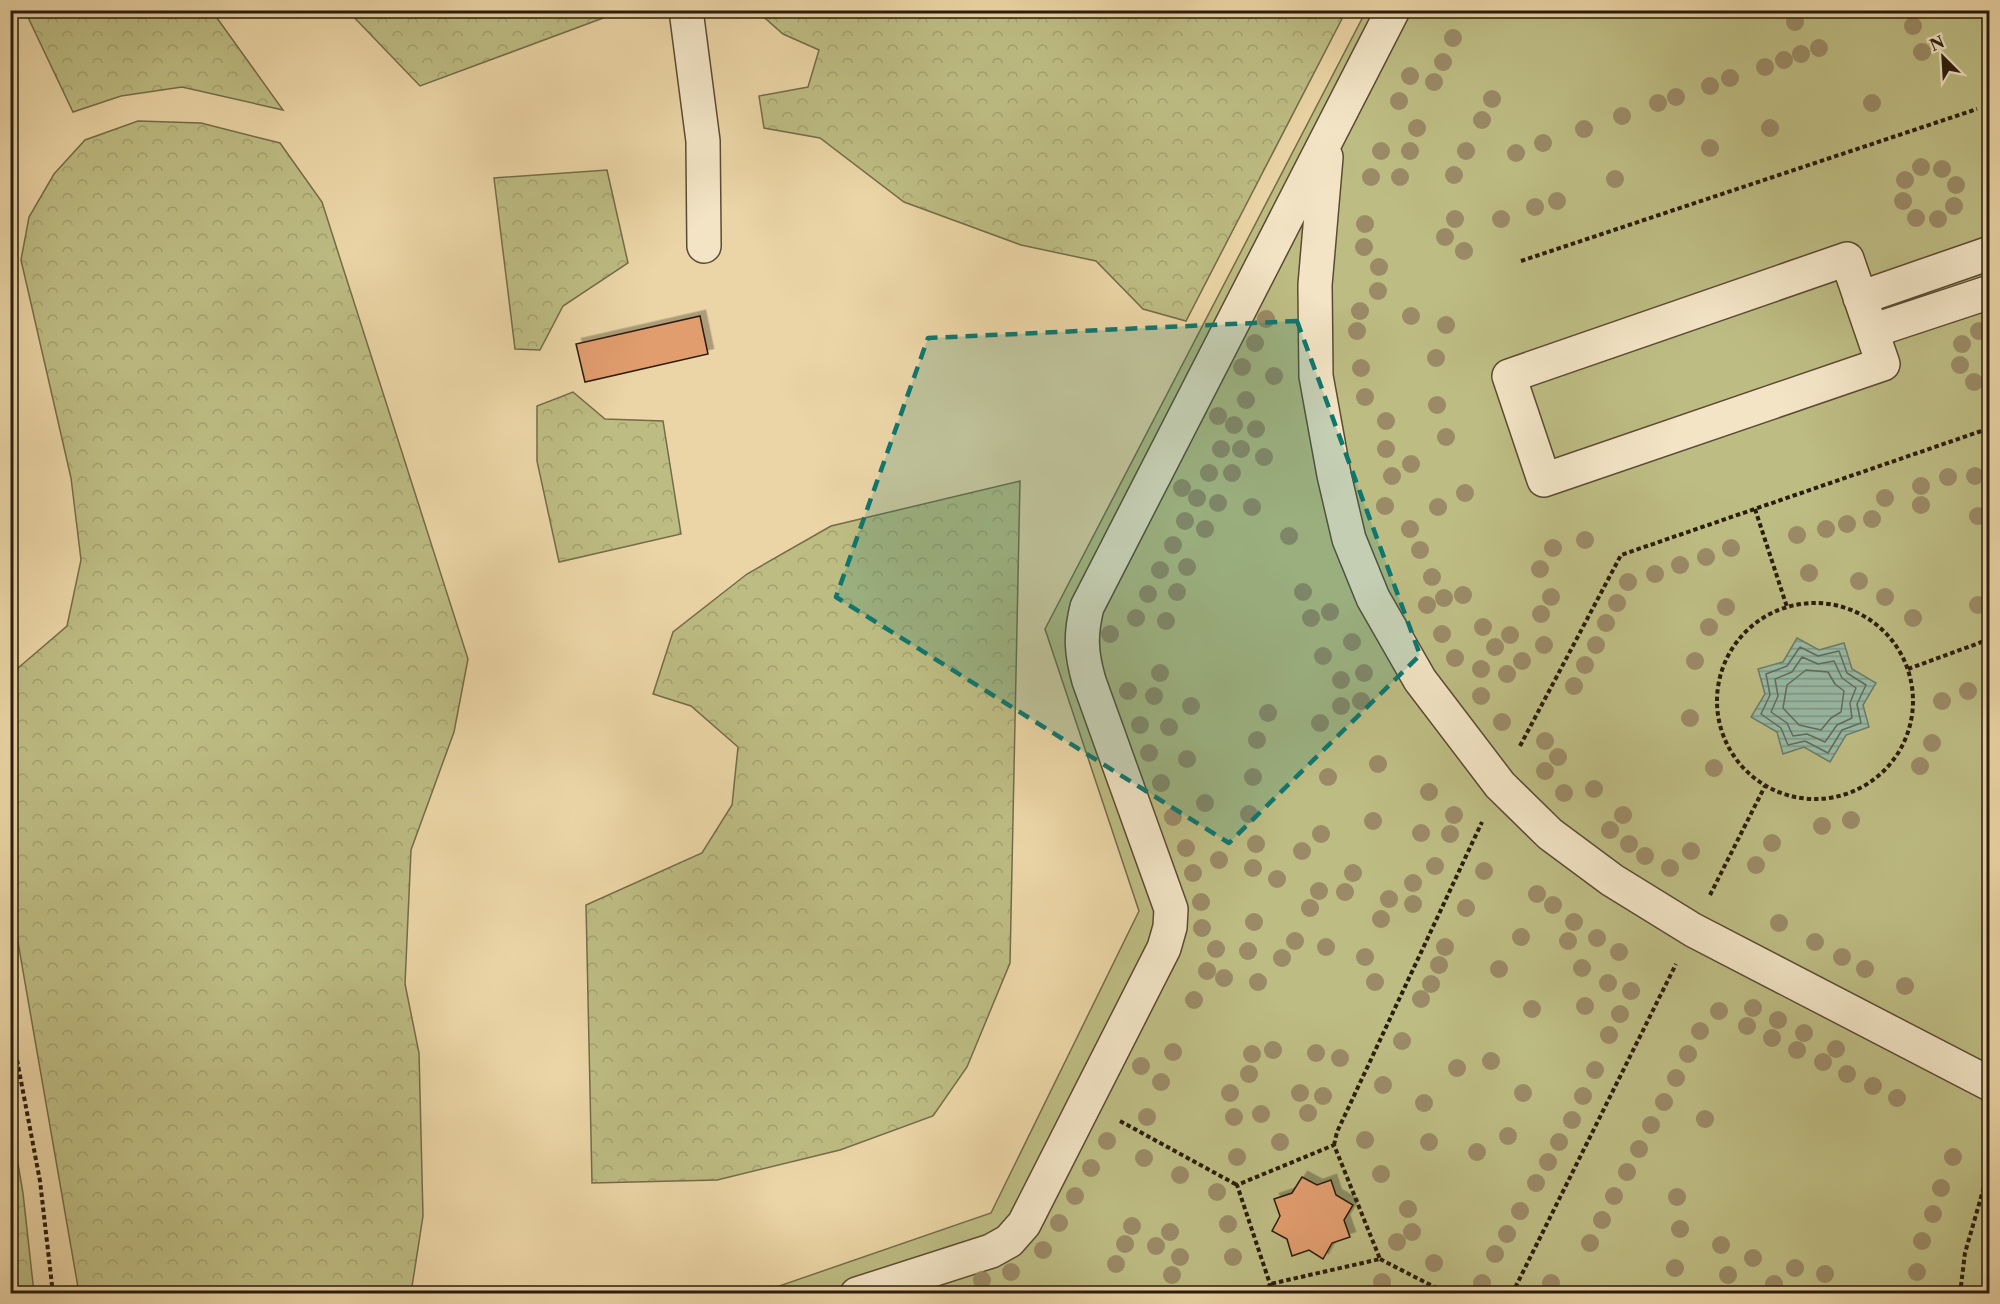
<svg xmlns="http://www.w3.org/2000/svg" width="2000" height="1304" viewBox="0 0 2000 1304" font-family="'Libre Caslon Text',serif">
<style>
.forest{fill:url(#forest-crowns);stroke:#746c48;stroke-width:1.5}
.park{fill:#bdbc83;stroke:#746c48;stroke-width:1.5}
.water{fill:url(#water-rules);stroke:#6c7b69;stroke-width:1.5}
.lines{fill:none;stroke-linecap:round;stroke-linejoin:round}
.shore{stroke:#626b5a;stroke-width:1.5}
.building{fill:#e19d6e;stroke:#2b1d0e;stroke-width:1.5;filter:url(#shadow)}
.minor-casing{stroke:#5b4b34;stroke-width:36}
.path{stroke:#2b1d0e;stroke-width:4;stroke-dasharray:4.5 3;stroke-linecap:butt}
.minor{stroke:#f2e4c5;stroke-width:33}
.tree{fill:#9a8a66}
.marked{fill:#0f766e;fill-opacity:0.2;stroke:#0f766e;stroke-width:4.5;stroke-dasharray:12 8;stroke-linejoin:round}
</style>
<defs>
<pattern id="forest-crowns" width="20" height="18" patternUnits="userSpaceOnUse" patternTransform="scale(1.5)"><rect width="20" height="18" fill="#bdbc83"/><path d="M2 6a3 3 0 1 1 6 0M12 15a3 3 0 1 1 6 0" fill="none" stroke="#a3a170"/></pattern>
<pattern id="water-rules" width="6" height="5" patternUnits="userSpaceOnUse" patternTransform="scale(1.5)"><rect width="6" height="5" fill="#98b9a5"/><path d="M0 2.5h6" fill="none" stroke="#7c9685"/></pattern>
<filter id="shadow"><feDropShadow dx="5.5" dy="-5.5" stdDeviation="0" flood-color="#0004"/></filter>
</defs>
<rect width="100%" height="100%" fill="#ebd5a6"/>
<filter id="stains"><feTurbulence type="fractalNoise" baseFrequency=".00333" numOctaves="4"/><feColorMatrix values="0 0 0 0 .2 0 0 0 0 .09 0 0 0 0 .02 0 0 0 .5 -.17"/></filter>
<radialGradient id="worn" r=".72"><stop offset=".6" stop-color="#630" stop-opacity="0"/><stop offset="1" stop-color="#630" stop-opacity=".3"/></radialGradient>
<path class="forest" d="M25 11H212L283 110 182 87 121 96 73 112Z
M348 11H622L420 86Z
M757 11H1346L1186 321 1143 309 1096 261 1021 245 904 202 820 138 764 128 759 96 808 87 819 50 783 34Z
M138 121 201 123 280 143 322 202 468 659 454 732 411 850 405 984 419 1053 423 1216 411 1293H79L11 902V674L67 626 81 560 71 478 21 260 29 217 54 174 85 140Z
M607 170 628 263 563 306 540 350 515 349 494 178Z
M573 392 605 419 663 421 681 534 559 562 537 461V406Z
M1020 481 1010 963 967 1067 933 1116 840 1150 717 1180 592 1183 586 905 702 853 732 805 738 747 691 706 653 694 673 632 747 574 831 526Z
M11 1122 23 1193 34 1293H11Z"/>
<path class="park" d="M1366 11H1989V1293L756 1294 991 1213 1139 911 1045 629Z"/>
<path class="water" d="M1797 638 1819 650 1844 643 1852 669 1876 683 1863 705 1869 727 1846 735 1830 762 1804 747 1783 754 1777 732 1751 717 1765 694 1758 669 1783 662Z"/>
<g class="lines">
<path class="shore" d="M1800 647 1818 656 1839 651 1847 673 1866 685 1857 704 1861 723 1842 730 1828 753 1805 741 1788 745 1781 728 1761 714 1770 695 1766 674 1787 666Z
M1802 657 1818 664 1834 661 1842 678 1856 688 1850 703 1852 718 1837 725 1825 742 1807 734 1793 736 1787 723 1771 712 1778 696 1775 679 1792 672Z
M1806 670 1828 672 1835 684 1844 691 1841 712 1831 718 1821 730 1799 725 1783 708 1787 685Z"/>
</g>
<path class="building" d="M700 316 708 354 585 382 576 344Z
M1302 1177 1317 1185 1331 1180 1336 1195 1353 1205 1344 1220 1350 1237 1332 1243 1323 1259 1309 1250 1292 1256 1287 1239 1272 1231 1280 1216 1274 1199 1292 1193Z"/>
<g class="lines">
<defs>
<path id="minor" d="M686 10 703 141 704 246
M1326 157 1315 285 1316 376 1334 475 1349 539 1373 598 1420 680 1500 785 1550 834 1612 880 1693 930 1990 1084
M1847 259 1883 364 1544 480 1509 376Z
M1860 298 1990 253
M1872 331 1990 292
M857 1294 991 1251 1009 1241 1024 1224 1164 948 1170 927 1171 909 1089 681C1081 653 1080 635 1087 607L1393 10"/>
</defs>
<use href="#minor" class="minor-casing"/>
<path class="path" d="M1521 261 1977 109
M1755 509 1787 607
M1717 701a98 98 0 1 1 196 0a98 98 0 1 1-196 0Z
M1908 669 1990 639
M1520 746 1621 555 1990 428
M1710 895 1765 786
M10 1023 40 1181 53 1294
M1120 1121 1237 1185
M1334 1145 1337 1132 1482 822
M1380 1259 1448 1294
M1265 1294 1270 1284 1237 1185 1334 1145 1380 1259 1270 1284
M1512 1294 1676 964
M1960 1294 1965 1253 1990 1166"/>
<use href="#minor" class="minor"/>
</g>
<g class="tree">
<circle cx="1795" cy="22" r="9"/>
<circle cx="1913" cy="26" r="9"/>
<circle cx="1453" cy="38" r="9"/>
<circle cx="1819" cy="48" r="9"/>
<circle cx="1922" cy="52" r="9"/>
<circle cx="1801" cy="54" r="9"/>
<circle cx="1784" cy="60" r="9"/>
<circle cx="1443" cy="62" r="9"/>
<circle cx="1765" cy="67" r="9"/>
<circle cx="1410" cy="76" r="9"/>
<circle cx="1730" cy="78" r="9"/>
<circle cx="1434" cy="82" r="9"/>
<circle cx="1710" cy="86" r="9"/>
<circle cx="1676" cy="97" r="9"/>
<circle cx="1492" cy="99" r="9"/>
<circle cx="1399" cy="101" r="9"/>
<circle cx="1658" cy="103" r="9"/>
<circle cx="1872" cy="103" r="9"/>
<circle cx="1622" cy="116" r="9"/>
<circle cx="1482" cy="120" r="9"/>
<circle cx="1417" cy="128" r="9"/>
<circle cx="1770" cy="128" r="9"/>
<circle cx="1584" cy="129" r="9"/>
<circle cx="1543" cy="143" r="9"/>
<circle cx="1710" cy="148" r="9"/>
<circle cx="1381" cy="151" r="9"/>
<circle cx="1410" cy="151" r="9"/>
<circle cx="1466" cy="151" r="9"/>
<circle cx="1516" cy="153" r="9"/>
<circle cx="1921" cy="167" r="9"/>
<circle cx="1942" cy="169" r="9"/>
<circle cx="1454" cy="175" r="9"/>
<circle cx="1371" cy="177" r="9"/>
<circle cx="1400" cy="177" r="9"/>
<circle cx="1615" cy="179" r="9"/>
<circle cx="1905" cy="180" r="9"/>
<circle cx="1956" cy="185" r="9"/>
<circle cx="1557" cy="201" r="9"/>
<circle cx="1903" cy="201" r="9"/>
<circle cx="1954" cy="206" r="9"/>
<circle cx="1535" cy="207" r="9"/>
<circle cx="1916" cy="218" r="9"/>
<circle cx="1455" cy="219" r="9"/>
<circle cx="1501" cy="219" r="9"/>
<circle cx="1938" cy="219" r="9"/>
<circle cx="1365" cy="224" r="9"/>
<circle cx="1445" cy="237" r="9"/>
<circle cx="1364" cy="247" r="9"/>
<circle cx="1464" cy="251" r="9"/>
<circle cx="1379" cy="267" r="9"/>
<circle cx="1378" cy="291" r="9"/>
<circle cx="1360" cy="311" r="9"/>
<circle cx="1411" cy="316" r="9"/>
<circle cx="1266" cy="319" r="9"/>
<circle cx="1446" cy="325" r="9"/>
<circle cx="1357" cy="331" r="9"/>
<circle cx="1979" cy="331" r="9"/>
<circle cx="1255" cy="343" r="9"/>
<circle cx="1962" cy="344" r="9"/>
<circle cx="1436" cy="358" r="9"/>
<circle cx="1960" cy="365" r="9"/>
<circle cx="1242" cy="367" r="9"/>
<circle cx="1361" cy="368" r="9"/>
<circle cx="1274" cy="376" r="9"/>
<circle cx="1974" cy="382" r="9"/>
<circle cx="1365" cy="397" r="9"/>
<circle cx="1246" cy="400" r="9"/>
<circle cx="1437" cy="405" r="9"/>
<circle cx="1218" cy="416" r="9"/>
<circle cx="1386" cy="421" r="9"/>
<circle cx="1234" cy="425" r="9"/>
<circle cx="1256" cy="429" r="9"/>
<circle cx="1446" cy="437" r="9"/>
<circle cx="1221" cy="449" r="9"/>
<circle cx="1241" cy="449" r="9"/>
<circle cx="1386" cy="449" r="9"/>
<circle cx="1264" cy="457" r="9"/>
<circle cx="1411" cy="464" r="9"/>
<circle cx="1209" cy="473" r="9"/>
<circle cx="1232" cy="473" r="9"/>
<circle cx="1392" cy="476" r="9"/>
<circle cx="1975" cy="476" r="9"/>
<circle cx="1948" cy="477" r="9"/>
<circle cx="1921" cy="486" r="9"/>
<circle cx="1182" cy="488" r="9"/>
<circle cx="1465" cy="493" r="9"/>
<circle cx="1197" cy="498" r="9"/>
<circle cx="1885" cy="498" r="9"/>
<circle cx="1218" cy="503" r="9"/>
<circle cx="1921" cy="505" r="9"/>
<circle cx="1385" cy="506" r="9"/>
<circle cx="1252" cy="507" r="9"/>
<circle cx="1438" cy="507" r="9"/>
<circle cx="1978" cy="516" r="9"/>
<circle cx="1872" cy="519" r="9"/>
<circle cx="1185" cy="521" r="9"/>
<circle cx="1847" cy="524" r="9"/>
<circle cx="1205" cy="529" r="9"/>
<circle cx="1410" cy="529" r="9"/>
<circle cx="1826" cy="529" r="9"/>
<circle cx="1797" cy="535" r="9"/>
<circle cx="1289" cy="536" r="9"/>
<circle cx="1585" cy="540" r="9"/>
<circle cx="1173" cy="545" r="9"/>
<circle cx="1553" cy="548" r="9"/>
<circle cx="1731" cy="548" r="9"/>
<circle cx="1420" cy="550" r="9"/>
<circle cx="1706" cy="557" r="9"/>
<circle cx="1680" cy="565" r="9"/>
<circle cx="1187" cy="567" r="9"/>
<circle cx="1540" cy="569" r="9"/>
<circle cx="1160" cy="570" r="9"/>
<circle cx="1809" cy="573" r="9"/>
<circle cx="1655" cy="574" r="9"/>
<circle cx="1432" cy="577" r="9"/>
<circle cx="1859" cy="581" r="9"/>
<circle cx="1628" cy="582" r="9"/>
<circle cx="1177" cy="592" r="9"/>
<circle cx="1303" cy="592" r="9"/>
<circle cx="1148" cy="594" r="9"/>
<circle cx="1463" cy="595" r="9"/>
<circle cx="1551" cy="597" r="9"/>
<circle cx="1885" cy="597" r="9"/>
<circle cx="1444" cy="598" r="9"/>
<circle cx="1617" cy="603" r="9"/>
<circle cx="1427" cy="605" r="9"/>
<circle cx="1978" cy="605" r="9"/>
<circle cx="1726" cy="607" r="9"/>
<circle cx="1330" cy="612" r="9"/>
<circle cx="1541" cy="614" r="9"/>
<circle cx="1136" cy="618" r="9"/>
<circle cx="1311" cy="618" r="9"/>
<circle cx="1913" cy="618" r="9"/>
<circle cx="1166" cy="621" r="9"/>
<circle cx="1606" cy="623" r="9"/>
<circle cx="1483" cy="627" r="9"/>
<circle cx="1709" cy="627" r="9"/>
<circle cx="1110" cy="634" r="9"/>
<circle cx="1442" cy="634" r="9"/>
<circle cx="1510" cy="635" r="9"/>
<circle cx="1352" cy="642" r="9"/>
<circle cx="1544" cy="645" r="9"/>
<circle cx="1596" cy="645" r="9"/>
<circle cx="1495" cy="647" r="9"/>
<circle cx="1323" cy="656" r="9"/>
<circle cx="1455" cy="658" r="9"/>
<circle cx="1522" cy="661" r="9"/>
<circle cx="1695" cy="661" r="9"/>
<circle cx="1585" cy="665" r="9"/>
<circle cx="1481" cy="669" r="9"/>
<circle cx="1160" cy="673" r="9"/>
<circle cx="1364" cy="673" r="9"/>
<circle cx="1507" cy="674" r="9"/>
<circle cx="1341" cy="680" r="9"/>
<circle cx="1574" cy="686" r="9"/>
<circle cx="1128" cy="691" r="9"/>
<circle cx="1968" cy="691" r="9"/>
<circle cx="1154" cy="696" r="9"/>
<circle cx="1481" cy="696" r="9"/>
<circle cx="1361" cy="701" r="9"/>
<circle cx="1942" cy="701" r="9"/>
<circle cx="1191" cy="706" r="9"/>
<circle cx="1341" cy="706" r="9"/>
<circle cx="1268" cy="713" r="9"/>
<circle cx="1690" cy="718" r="9"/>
<circle cx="1502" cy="722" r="9"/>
<circle cx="1320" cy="723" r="9"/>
<circle cx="1140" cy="725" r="9"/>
<circle cx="1169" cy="727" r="9"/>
<circle cx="1257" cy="740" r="9"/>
<circle cx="1545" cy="741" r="9"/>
<circle cx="1932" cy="743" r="9"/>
<circle cx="1149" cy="753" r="9"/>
<circle cx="1558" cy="757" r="9"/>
<circle cx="1187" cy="759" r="9"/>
<circle cx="1378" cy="764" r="9"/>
<circle cx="1920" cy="766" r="9"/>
<circle cx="1714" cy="768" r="9"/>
<circle cx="1545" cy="771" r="9"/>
<circle cx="1253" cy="777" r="9"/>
<circle cx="1328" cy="777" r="9"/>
<circle cx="1161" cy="783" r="9"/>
<circle cx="1594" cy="789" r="9"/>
<circle cx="1429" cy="792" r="9"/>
<circle cx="1564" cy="793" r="9"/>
<circle cx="1205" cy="803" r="9"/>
<circle cx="1249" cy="814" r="9"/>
<circle cx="1454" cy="815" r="9"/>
<circle cx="1623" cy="815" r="9"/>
<circle cx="1173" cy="817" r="9"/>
<circle cx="1851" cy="820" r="9"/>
<circle cx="1373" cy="821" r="9"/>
<circle cx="1822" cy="826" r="9"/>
<circle cx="1610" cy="830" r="9"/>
<circle cx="1421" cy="833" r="9"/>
<circle cx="1321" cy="834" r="9"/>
<circle cx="1450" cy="834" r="9"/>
<circle cx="1772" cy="843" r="9"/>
<circle cx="1256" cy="844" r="9"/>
<circle cx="1629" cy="844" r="9"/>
<circle cx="1186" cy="848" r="9"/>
<circle cx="1302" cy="851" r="9"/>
<circle cx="1691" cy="851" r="9"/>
<circle cx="1645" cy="856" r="9"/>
<circle cx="1219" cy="860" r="9"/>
<circle cx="1756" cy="865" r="9"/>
<circle cx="1435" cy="866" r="9"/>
<circle cx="1253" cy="868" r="9"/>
<circle cx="1670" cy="868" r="9"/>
<circle cx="1484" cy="871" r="9"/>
<circle cx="1193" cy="873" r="9"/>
<circle cx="1353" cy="873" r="9"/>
<circle cx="1277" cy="879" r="9"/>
<circle cx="1413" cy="883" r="9"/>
<circle cx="1319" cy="891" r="9"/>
<circle cx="1345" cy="892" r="9"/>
<circle cx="1537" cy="894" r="9"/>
<circle cx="1389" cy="899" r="9"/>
<circle cx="1201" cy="902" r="9"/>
<circle cx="1413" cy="904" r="9"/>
<circle cx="1553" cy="905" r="9"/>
<circle cx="1310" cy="908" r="9"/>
<circle cx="1466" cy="908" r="9"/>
<circle cx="1381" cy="919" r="9"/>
<circle cx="1254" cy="922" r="9"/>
<circle cx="1574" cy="922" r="9"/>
<circle cx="1779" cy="923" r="9"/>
<circle cx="1202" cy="928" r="9"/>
<circle cx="1521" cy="937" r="9"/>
<circle cx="1597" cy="938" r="9"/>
<circle cx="1295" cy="941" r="9"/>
<circle cx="1568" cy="941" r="9"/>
<circle cx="1815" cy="942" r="9"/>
<circle cx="1326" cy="947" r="9"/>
<circle cx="1445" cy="947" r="9"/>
<circle cx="1216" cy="949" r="9"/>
<circle cx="1248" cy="951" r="9"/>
<circle cx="1619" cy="952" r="9"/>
<circle cx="1365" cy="957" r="9"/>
<circle cx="1842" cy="957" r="9"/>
<circle cx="1282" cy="958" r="9"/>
<circle cx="1439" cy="965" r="9"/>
<circle cx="1582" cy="968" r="9"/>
<circle cx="1499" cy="969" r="9"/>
<circle cx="1865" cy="969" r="9"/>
<circle cx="1207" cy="971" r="9"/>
<circle cx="1224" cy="978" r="9"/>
<circle cx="1258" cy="982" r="9"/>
<circle cx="1375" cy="982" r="9"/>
<circle cx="1608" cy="983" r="9"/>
<circle cx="1431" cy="984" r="9"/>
<circle cx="1905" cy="986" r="9"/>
<circle cx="1631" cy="991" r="9"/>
<circle cx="1421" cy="999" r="9"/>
<circle cx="1194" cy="1000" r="9"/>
<circle cx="1585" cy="1006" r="9"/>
<circle cx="1753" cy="1008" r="9"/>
<circle cx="1532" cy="1009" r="9"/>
<circle cx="1719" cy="1011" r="9"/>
<circle cx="1620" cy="1014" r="9"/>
<circle cx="1778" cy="1020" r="9"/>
<circle cx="1747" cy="1026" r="9"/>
<circle cx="1700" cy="1031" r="9"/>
<circle cx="1804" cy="1033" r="9"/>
<circle cx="1609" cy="1035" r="9"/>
<circle cx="1772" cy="1038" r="9"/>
<circle cx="1402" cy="1041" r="9"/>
<circle cx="1836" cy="1049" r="9"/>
<circle cx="1273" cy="1050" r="9"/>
<circle cx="1797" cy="1050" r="9"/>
<circle cx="1173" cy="1052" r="9"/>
<circle cx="1316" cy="1053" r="9"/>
<circle cx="1252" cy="1054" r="9"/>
<circle cx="1688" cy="1054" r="9"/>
<circle cx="1340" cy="1058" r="9"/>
<circle cx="1491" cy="1061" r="9"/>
<circle cx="1823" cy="1062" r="9"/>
<circle cx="1141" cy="1066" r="9"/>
<circle cx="1457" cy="1068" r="9"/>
<circle cx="1595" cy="1070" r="9"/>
<circle cx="1249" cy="1074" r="9"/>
<circle cx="1847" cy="1074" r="9"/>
<circle cx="1676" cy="1078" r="9"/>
<circle cx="1161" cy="1082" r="9"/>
<circle cx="1383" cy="1085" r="9"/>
<circle cx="1873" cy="1086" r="9"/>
<circle cx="1230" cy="1093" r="9"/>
<circle cx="1300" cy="1093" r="9"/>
<circle cx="1523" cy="1093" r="9"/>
<circle cx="1323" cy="1096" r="9"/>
<circle cx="1583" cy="1096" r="9"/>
<circle cx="1897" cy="1098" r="9"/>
<circle cx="1664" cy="1102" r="9"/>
<circle cx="1424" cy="1103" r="9"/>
<circle cx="1308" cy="1113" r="9"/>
<circle cx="1261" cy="1114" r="9"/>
<circle cx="1147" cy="1117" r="9"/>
<circle cx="1234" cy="1117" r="9"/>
<circle cx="1705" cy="1119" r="9"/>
<circle cx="1572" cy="1120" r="9"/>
<circle cx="1651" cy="1125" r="9"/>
<circle cx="1508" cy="1136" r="9"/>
<circle cx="1365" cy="1140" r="9"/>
<circle cx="1107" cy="1141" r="9"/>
<circle cx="1280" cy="1142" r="9"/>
<circle cx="1429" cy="1142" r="9"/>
<circle cx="1559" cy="1142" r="9"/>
<circle cx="1639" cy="1149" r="9"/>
<circle cx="1477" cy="1152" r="9"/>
<circle cx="1237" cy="1157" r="9"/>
<circle cx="1953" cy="1157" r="9"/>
<circle cx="1144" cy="1158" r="9"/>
<circle cx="1548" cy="1162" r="9"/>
<circle cx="1091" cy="1168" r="9"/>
<circle cx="1627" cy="1172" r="9"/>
<circle cx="1381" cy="1174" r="9"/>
<circle cx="1180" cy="1175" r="9"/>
<circle cx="1536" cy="1183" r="9"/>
<circle cx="1941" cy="1188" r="9"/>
<circle cx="1217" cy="1192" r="9"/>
<circle cx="1075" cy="1196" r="9"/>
<circle cx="1614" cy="1196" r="9"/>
<circle cx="1677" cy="1197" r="9"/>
<circle cx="1408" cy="1209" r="9"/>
<circle cx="1520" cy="1211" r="9"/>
<circle cx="1933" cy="1214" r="9"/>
<circle cx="1602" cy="1220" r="9"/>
<circle cx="1059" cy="1223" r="9"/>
<circle cx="1228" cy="1224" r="9"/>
<circle cx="1132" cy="1226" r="9"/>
<circle cx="1680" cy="1229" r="9"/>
<circle cx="1170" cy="1232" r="9"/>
<circle cx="1412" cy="1232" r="9"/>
<circle cx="1507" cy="1234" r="9"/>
<circle cx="1922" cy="1241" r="9"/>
<circle cx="1397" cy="1242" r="9"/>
<circle cx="1590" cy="1243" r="9"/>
<circle cx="1125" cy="1244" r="9"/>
<circle cx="1721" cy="1245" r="9"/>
<circle cx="1156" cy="1246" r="9"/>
<circle cx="1043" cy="1250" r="9"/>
<circle cx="1495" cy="1254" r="9"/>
<circle cx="1180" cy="1257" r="9"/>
<circle cx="1233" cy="1257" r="9"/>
<circle cx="1753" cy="1258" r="9"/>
<circle cx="1434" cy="1263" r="9"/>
<circle cx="1116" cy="1264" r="9"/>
<circle cx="1675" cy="1268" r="9"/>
<circle cx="1795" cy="1268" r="9"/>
<circle cx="1011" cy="1272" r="9"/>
<circle cx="1917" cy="1272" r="9"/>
<circle cx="1825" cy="1274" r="9"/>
<circle cx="1172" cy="1275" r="9"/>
<circle cx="1728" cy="1275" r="9"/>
<circle cx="982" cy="1280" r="9"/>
<circle cx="1382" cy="1282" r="9"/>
<circle cx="1482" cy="1283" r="9"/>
<circle cx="1551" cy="1283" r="9"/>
<circle cx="1774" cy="1284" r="9"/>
</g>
<path class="marked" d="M1297 321 1420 655 1229 843 836 597 928 338Z"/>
<rect width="2000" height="1304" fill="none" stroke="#ebd5a6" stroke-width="36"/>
<rect x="12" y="12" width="1976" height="1280" fill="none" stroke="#2b1d0e" stroke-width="3"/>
<rect x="18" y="18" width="1964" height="1268" fill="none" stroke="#2b1d0e" stroke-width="1.5"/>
<g transform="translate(1943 57) rotate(336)" stroke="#f2e4c5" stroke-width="4.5" paint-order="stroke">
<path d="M0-4.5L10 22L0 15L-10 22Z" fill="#2b1d0e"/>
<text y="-9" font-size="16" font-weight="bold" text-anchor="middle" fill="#2b1d0e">N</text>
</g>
<rect width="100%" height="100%" filter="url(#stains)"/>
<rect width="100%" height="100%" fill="url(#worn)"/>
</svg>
